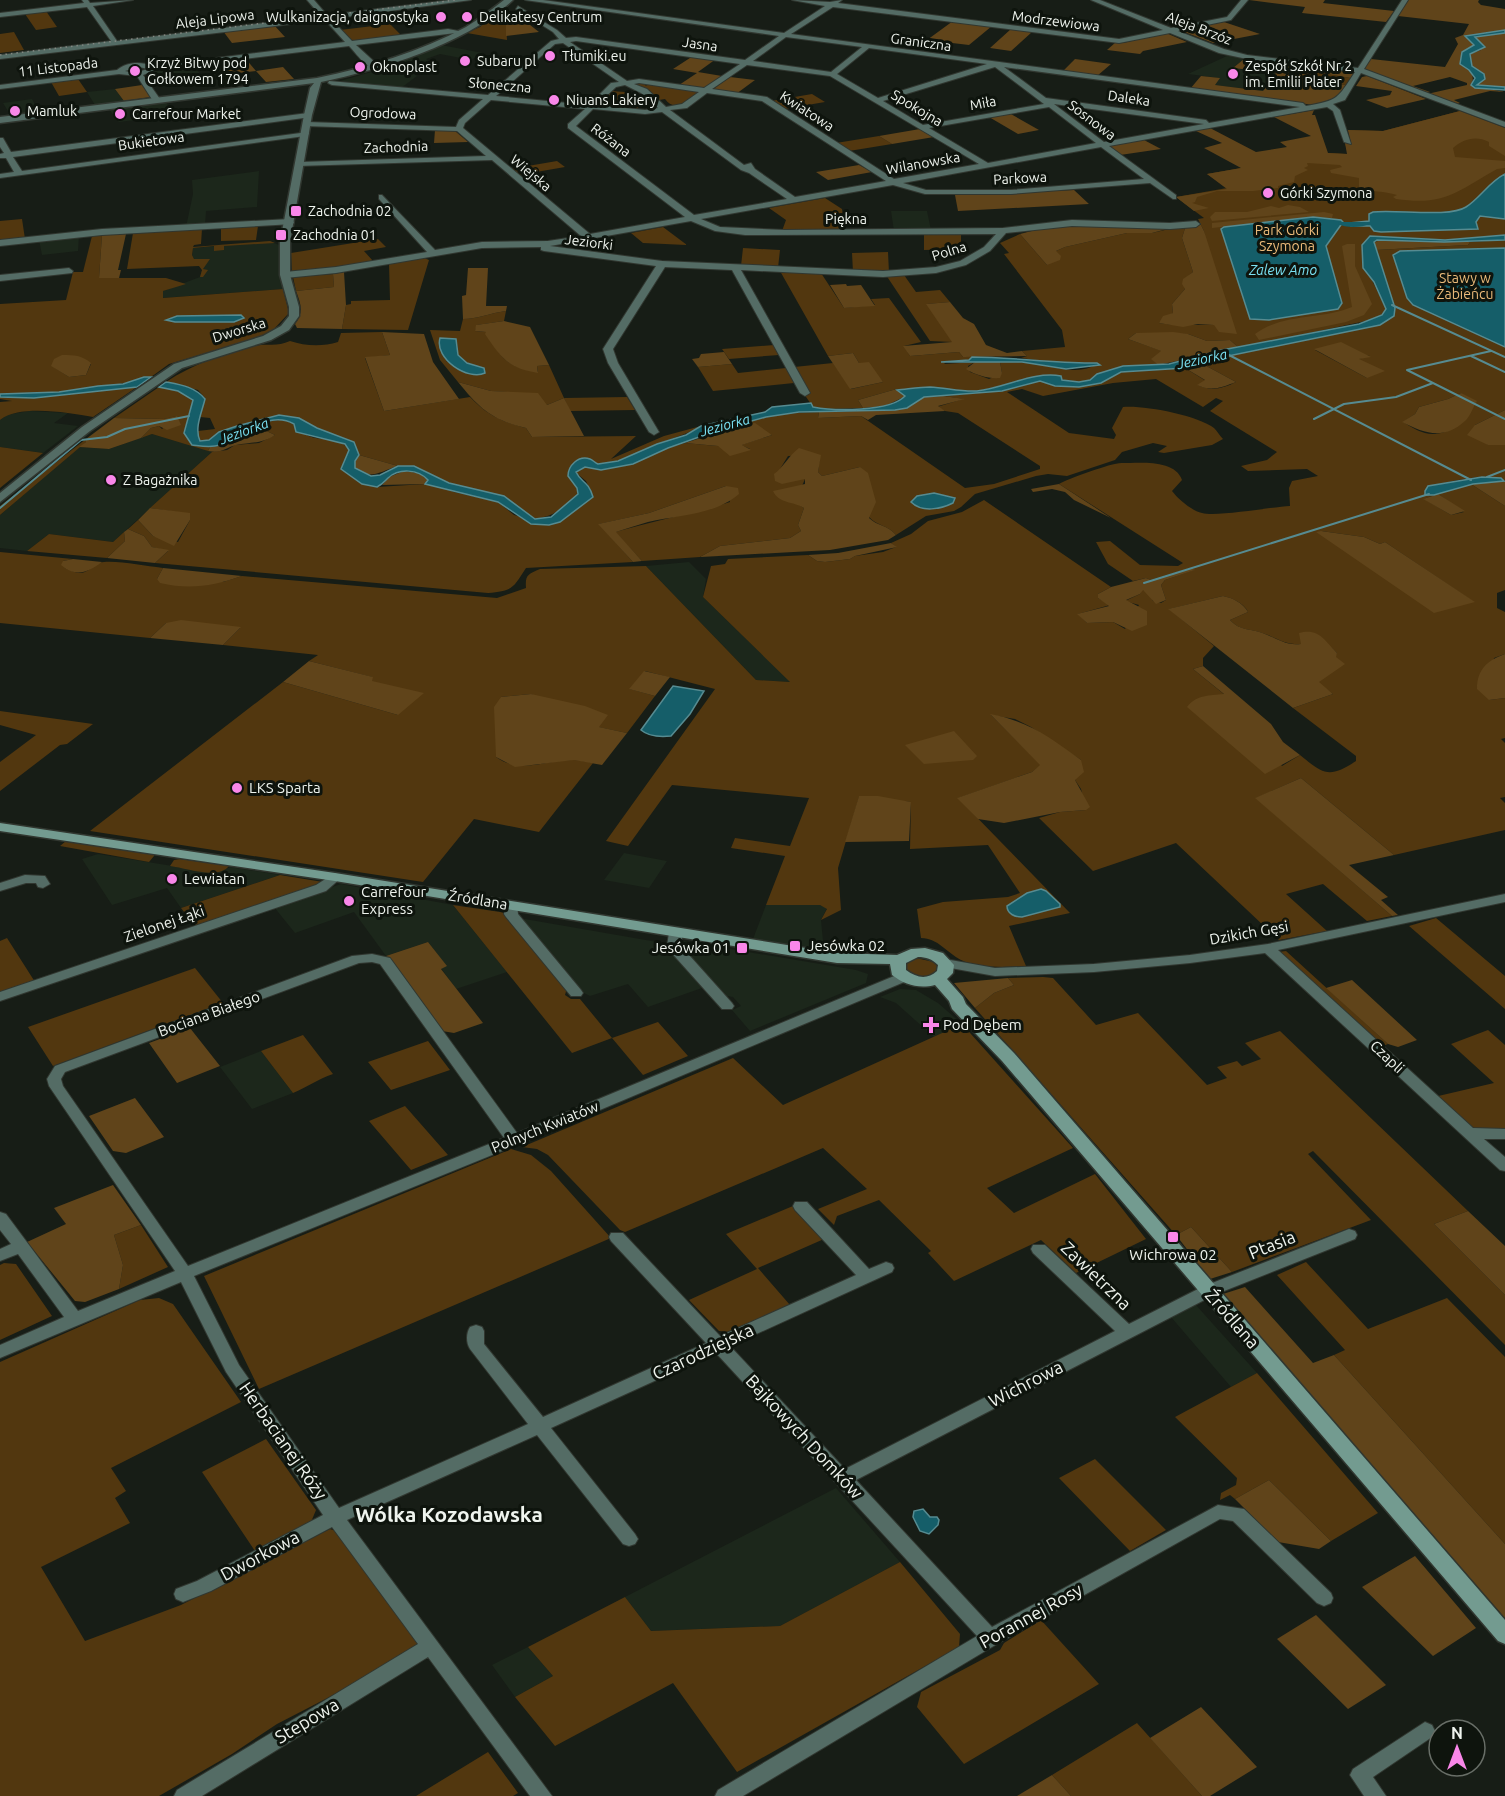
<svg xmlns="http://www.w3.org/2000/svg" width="1505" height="1796" viewBox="0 0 1505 1796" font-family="Ubuntu,sans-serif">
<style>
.built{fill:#1c271b}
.green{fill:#52370f;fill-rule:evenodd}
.forest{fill:#60441a}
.water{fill:#155e69;stroke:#568b91;stroke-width:1.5}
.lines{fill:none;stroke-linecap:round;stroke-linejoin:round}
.stream{stroke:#568b91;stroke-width:2}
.canal{fill:#155e69;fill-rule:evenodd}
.minor-casing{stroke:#313730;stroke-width:2}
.tertiary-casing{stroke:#313730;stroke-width:3}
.secondary-casing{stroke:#313730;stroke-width:3}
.minor{fill:#546c65;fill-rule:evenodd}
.tertiary{fill:#546c65;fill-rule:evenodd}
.secondary{fill:#739b90;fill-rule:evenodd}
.rail{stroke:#828781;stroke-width:1.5;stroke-dasharray:1.5 4;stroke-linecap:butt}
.poi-dot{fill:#f987e9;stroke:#0e140d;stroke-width:2}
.labels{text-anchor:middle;stroke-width:6;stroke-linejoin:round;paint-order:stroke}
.far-poi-label{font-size:14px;fill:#eff4ee;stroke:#0e140d;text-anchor:start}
.far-street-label{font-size:14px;fill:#eff4ee;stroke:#0e140d}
.far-park-label{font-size:14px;fill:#ecbb7a;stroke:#0e140d}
.far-water-label{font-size:14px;font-style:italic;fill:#7ae2f4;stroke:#0e140d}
.poi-label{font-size:15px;fill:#eff4ee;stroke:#0e140d;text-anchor:start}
.street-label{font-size:15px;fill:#eff4ee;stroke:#0e140d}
.near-street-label{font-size:18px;fill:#eff4ee;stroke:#0e140d}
.near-quarter-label{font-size:21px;font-weight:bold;fill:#eff4ee;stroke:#0e140d}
</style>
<rect width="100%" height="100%" fill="#171d16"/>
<path class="built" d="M441 45 483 53 471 60 440 54 426 59 429 61 408 70 417 76 401 88 340 81 382 69Z
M1229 55 1244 59 1233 68 1277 73 1263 91 1214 85 1219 78 1188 74Z
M194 66 201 75 147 82 143 76 155 69Z
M115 89 124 101 95 105 87 92Z
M32 99 39 112 11 116 3 103Z
M165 101 175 115 119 122 108 108Z
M259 171 257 207 206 211 205 225 186 227 193 194 192 180Z
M891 211H927L931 230 894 231Z
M79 236 78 251 42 255 39 240Z
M270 241 281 246 279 274 283 289 162 298 163 291 200 277 202 270 192 256 193 248Z
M29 411 68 413 54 423 78 426 43 453 0 447V420L6 415Z
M152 434 212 452 113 542 49 534 27 551 0 548V515L79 447 109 449Z
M689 562 706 579 703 597 791 682 756 680 646 566Z
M624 853 667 861 649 888 604 880Z
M98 854 216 873 230 867 280 875 181 908 167 888 112 905 82 859Z
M341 884 453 905 507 972 456 989 441 968 446 966 428 942 386 956 354 912 295 933 274 907Z
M766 905H820L827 908 821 920 823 941 817 948 753 939Z
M519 918 663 943 702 988 648 1007 628 984 590 996 576 989Z
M682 941 856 970 868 974 866 983 750 1031 732 1010 741 1006 733 997 727 996 680 945Z
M900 989 916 990 938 1003 962 1024 934 1037 896 1003 880 997Z
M261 1051 293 1093 252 1109 220 1067Z
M1195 1304 1257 1373 1231 1387 1171 1317Z
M836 1488 900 1562 780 1626 651 1631 625 1597Z
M528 1647 553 1676 515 1697 492 1665Z"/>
<path class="green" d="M46 11 57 27 36 30 25 14Z
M485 22 506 24 507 40 467 33 456 37 480 27Z
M390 24 402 36 352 42 340 30Z
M14 32 24 50 0 53V34Z
M1313 72 1351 78 1346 85 1306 80Z
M78 79 87 92 59 96 51 82Z
M636 82 647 84 645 86 650 84 700 91C689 99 676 114 665 99L659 100 634 84Z
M610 91 625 92 641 104 636 110 596 105Z
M812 94 825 102 784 109 771 101Z
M1460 111 1505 128V235L1445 240 1370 236 1362 245C1364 269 1376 287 1386 309L1382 315 1375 319 1239 348 1230 340 1207 341 1188 334 1136 333 1128 339 1162 351 1152 359 1158 365 1123 366 1090 380 1079 382 1039 376 978 391H952L931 387 893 390 858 400 863 408 823 409 813 407 804 394 794 367 833 363 851 389 883 382 859 363 853 353 828 356 780 271 821 273 844 308 875 305 871 299 889 298 921 342 904 346 910 356 959 352 963 357H972L969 360 947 361 944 364 975 362 968 366 970 372 989 379 1002 373 1000 362C1011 362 1022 362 1033 363 1052 366 1081 377 1097 363L1064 364 1021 358 1027 356 1022 351 1065 347 1062 330 1004 254 1009 253 1000 243 1020 234 1047 265 1056 251 1065 247 1127 233H1152L1186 225 1182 238 1193 272 1183 280 1185 289 1172 304 1173 313 1159 323C1182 327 1193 324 1215 325L1204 231 1198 219 1204 218 1176 197 1227 188 1207 174 1328 153 1348 154 1345 143H1351L1348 130 1383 131Z
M879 136 892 144 849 151 836 143Z
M557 161 565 167 519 175 510 169Z
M825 198 842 209 845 231H782L786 220 769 208Z
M22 219 25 239 0 242V221Z
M258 226 256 240 221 241V228Z
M663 227 687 245 643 243 631 233Z
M202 229 201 244 194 245 193 247 270 241 275 243 224 246V250L214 251V246L193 248 192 255 194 259H210L203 269 208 270 203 277H200L202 270 199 266 127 269 133 233Z
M924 233H961V249L924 250Z
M102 235 99 278H166L186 284 163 291V298L283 289 289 313 274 329 257 338 169 364 151 377 133 382 47 394H0V304L66 300 73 272H83L92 236ZM91 364 86 375 69 377 52 366Z
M378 239 386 247 364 251 373 261 329 269 292 271 291 253Z
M1505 240V410L1475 425 1488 445H1505V481C1489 470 1448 483 1428 486L1425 491V495H1434L1424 499 1451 515 1464 512 1438 494 1471 484 1505 506V590L1497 593V608L1505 612V654L1494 658 1489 700 1505 698V738L1501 739 1505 743V797L1500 798 1505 803V830L1394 855 1301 778 1256 798 1392 916 1367 921 1323 884 1286 894 1327 931 1279 940 1176 843 1093 871 1039 818 1060 812 1086 810 1081 789 1075 780 1081 760 1031 727 1015 719 991 715 1041 765 1032 772 958 798 1070 913 1009 926 1026 966C1007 967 980 969 961 960 947 953 938 938 921 938L917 909 943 902 1008 897 1020 893 988 845 910 849 911 802 859 797 838 868 841 910 821 920 827 909 820 905H766L785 856 731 848 735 838 790 846 809 798 672 785 628 846 606 841 715 689 645 671 630 689 655 696 627 733 598 727 531 694 501 697 496 757C521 775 547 759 574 760 580 760 587 762 593 763L539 832 474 819 423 882 90 831 283 682 398 715 371 681 372 677 309 661 318 655 223 645 240 628 166 623 150 638 0 623V552L73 559 63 561 65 568C90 581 87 564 104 562 123 561 144 566 163 568L157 579 223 582 242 576 497 598 526 588C525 575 528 574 540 569L646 566 756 680 790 682 703 597 711 566 725 564 728 559 808 555 817 561 825 562 850 559 855 556 883 552 896 547 891 543 911 534 928 521 962 512 984 500 1111 587 1098 594V598L1110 605 1078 614 1087 623 1113 622 1125 629 1139 605 1125 601 1140 594 1142 589 1150 595 1153 601 1161 603 1166 600 1161 585 1165 580 1194 570 1190 568 1151 580 1146 578 1133 581 1108 564 1096 542 1110 541 1140 565 1178 566 1183 563 1059 484C1067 479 1114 462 1122 463 1140 463 1175 459 1182 480L1172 491C1178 499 1192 511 1202 513 1217 517 1271 507 1290 506L1289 488 1292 481 1318 476 1307 469 1248 471 1241 466 1267 460 1277 452 1210 411 1223 401 1216 398 1203 407 1156 379 1113 383 1043 396 1022 389 1007 392 1069 433 1114 439 1116 435 1112 428 1123 407C1143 405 1197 415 1214 428 1217 431 1220 436 1223 439L1212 445 1164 453 1158 452 1167 446 1153 443 1122 452 1115 460 1067 476 1048 474 1036 476 975 494 961 507 954 511 926 516 896 535C888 525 877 526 869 517L860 467 822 476 818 472 820 455 788 456 780 469 805 479 795 502 804 508 798 525 801 531 790 538 720 546 700 557 642 561 615 532C653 521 692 514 730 502L726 486 649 513 599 524 633 562 526 568C513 588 513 591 488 593L155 563 168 551 152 547 144 536 128 529 138 520 153 536 178 542 190 520V514L150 508 212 452 227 450 235 445 259 443 275 435 256 426C264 424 272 420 280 420 292 420 296 428 305 434 318 443 338 434 349 450L343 463 377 487 425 484 439 486 454 492 498 502 514 515 549 525 593 497 586 481 575 472 585 467 601 470 633 464 668 448 685 443 750 449 741 445 772 435 744 424 711 434C744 417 782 413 819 412L818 418 861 416 965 488 994 484 1040 469V466L958 413 945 411 937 407 963 399 943 396 1002 391 1040 381 1055 386 1101 383 1121 372 1185 368 1206 381 1198 385C1211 392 1224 388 1236 382L1199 362 1380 325 1395 308 1376 250 1468 245 1470 242ZM1315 350 1370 356 1358 359 1367 378ZM1461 393 1470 411C1464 425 1441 438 1425 433 1417 431 1410 426 1403 422L1415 414 1419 407 1448 399ZM1321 531 1364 537 1380 544 1385 542 1474 602ZM1223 596C1232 598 1244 603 1248 612L1230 620C1241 632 1251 628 1265 634 1279 639 1286 645 1302 644L1300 633 1332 648 1337 653 1318 683 1333 694 1293 708 1356 756V761C1329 779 1323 774 1300 755L1282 766 1225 695 1193 669 1203 666V658L1214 646 1169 609Z
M743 248 780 250 778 268 741 266Z
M888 252 889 273 853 272 852 253Z
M422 257 429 260 408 330 342 329 346 305 351 304V301L390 300 389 263Z
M333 274 334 287 296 291 293 277Z
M886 275H904L916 292 940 290 950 302 927 304 953 342 930 341Z
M506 311 504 321 477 325 475 331 486 332C501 358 507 368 538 372L537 366 549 365 564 398 627 397 635 410 570 411 564 398 547 405 507 392 491 391 458 382 440 360 430 330 460 331 463 319C478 319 490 313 506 311ZM457 343 458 355 467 363 484 368 469 373 446 361Z
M382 332 390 355 365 358 384 411 470 397C487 415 502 422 526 428L532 437 636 436 611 459 664 436 701 426C686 435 669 439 652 446 635 453 618 464 598 464L590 459 568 476 577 488 578 494C565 508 554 516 535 519L504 496 449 483 414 466H398L359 455 354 442 317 428 299 418 279 415 237 426 219 432 209 440 200 441 198 431 215 429 210 418 200 417 205 398 198 390 166 382C193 364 223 354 254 346 267 343 277 347 290 341 305 346 322 347 338 342L341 333Z
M774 345 779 355 729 359 722 349Z
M732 364 738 373 786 368 794 383 713 391 698 367Z
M116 387H137L93 417C69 413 20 404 0 420V402L12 401 0 399V397L55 396Z
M159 387 178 391 193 400 184 433 192 445 210 447 208 451 152 434 141 438 151 428 159 426 162 429 177 416 164 419 114 418Z
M86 439V442L0 515V506Z
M0 447 43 453 0 488Z
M124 532 125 541 107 558 27 551 49 534 113 542Z
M0 711 93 724 67 744 60 745 0 791V762L36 735 0 725Z
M66 841 154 854V856L149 862 60 846Z
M180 859 229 866C218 880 186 868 170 866L174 860Z
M280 875 323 882 311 889 196 927 181 908Z
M453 905 507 913 567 988 565 995 571 999H580L612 1038 658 1022 688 1056 643 1075 612 1038 572 1053Z
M1436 918 1505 976V1009L1409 926Z
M7 938 35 982 0 993V941Z
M1286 951 1388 1044 1380 1047 1278 952Z
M916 958 934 962 938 967 936 972C925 980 918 977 906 972L905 965Z
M195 968 223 1003 53 1066 28 1027Z
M1043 977 1053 978 1096 1025 1138 1013 1207 1085 1227 1078 1217 1067 1237 1061 1242 1066 1261 1059 1245 1043 1280 1031 1468 1211 1434 1224 1505 1295V1345L1313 1151 1308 1154 1371 1220 1232 1272 1191 1227 1176 1235 975 1008 994 993 1014 985 1008 978Z
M962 1024 1073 1148 987 1188 1014 1213 1095 1174 1146 1239 1076 1273 1041 1240 954 1281 928 1253 931 1251 879 1200 837 1216 834 1225 818 1209 867 1189 823 1148 625 1232 620 1230 548 1155 537 1149 522 1147 733 1058 783 1105Z
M1488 1030 1505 1045V1131L1474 1130 1434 1097 1494 1083 1451 1044Z
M303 1035 333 1074C318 1079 307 1087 293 1093L261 1051Z
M428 1041 450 1070 391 1090 368 1062Z
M405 1106 448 1155 411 1170 369 1121Z
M511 1149 531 1155 551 1171 611 1238 259 1389 204 1276Z
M793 1206 824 1239 758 1268 790 1305 731 1332 719 1331 689 1300 757 1269 726 1234Z
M141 1225 168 1267 119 1289 123 1265 114 1235Z
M1306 1262 1368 1329 1447 1298 1505 1357V1544L1334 1355 1345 1350 1277 1275Z
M4 1263 16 1264 52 1316 0 1340V1265Z
M159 1298 173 1304 241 1402 111 1468 126 1491 115 1498 130 1523 41 1567 85 1641 181 1605 330 1529 339 1532 420 1644 405 1658 277 1724 232 1754 159 1796H0V1362L140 1300Z
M1257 1373 1378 1513 1331 1541 1269 1480 1235 1499 1230 1495 1220 1500 1221 1493 1236 1485 1237 1478 1175 1417Z
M266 1439 316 1510 311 1522 255 1551 202 1472Z
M1095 1459 1166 1530 1130 1551 1059 1478Z
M900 1562 960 1634 959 1647 737 1772 673 1683 555 1746 515 1697 553 1676 528 1647 625 1597 651 1631 780 1626Z
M1041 1620 1099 1684 964 1764 917 1707 921 1692 1000 1650 1004 1643Z
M1137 1723 1202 1796H1071L1052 1775Z
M488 1752 518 1793 513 1796H416Z"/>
<path class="forest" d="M1249 0H1325L1323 3 1394 11 1386 22 1302 13 1305 7Z
M1408 0H1479L1478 2 1481 5 1505 9V30L1465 36 1474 45 1461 56C1464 73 1476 66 1472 86L1505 92 1490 91 1454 100 1460 103 1454 105 1455 103 1427 94 1467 85V83L1450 77 1413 86 1430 92 1424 93 1365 71 1363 69 1371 59 1445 67 1458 44 1455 38 1463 35 1469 24 1398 16Z
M525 21 539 32 506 36V24Z
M953 21 992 26 969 45 927 40Z
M1224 22 1260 34 1213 43 1179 30Z
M274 25 285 37 232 43 223 31Z
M1011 29 1032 32 1011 51 990 48Z
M1166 33 1187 42 1143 51 1140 54 1107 50 1116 42 1123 43Z
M1490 33H1505V87H1484L1477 85 1481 72 1472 66 1470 54 1481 50 1475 37Z
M693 56 716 59 698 72 722 76 703 89 679 85 697 73 673 69Z
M245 58 256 71 283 67 294 79 266 82 256 71 230 74 219 61Z
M1075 59 1111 64 1097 76 1062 72Z
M1244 59 1350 72 1354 74 1351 78 1313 72 1307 80 1346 85 1335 100 1314 105 1190 89 1201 76 1220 78 1215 85 1263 91 1276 73 1233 68Z
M1367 76 1426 99 1387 108 1366 100 1390 95 1392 91 1356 86 1362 77Z
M730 77 755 80 736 94 712 90Z
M142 85 151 97 124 101 115 89Z
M1314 110 1312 115H1315L1328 153 1347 154 1345 143H1351L1348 130 1383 131 1460 111 1505 128V156L1489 146V142C1476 135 1463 139 1453 148L1455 157 1505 161V168L1497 169C1456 192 1445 206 1396 199L1393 197 1397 195C1384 191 1372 192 1359 188V178L1331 173 1330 170 1342 167 1340 165 1307 163 1308 166 1304 168 1308 170 1295 176 1294 182 1278 186V188L1253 191H1217L1197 197 1195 202 1192 203 1209 208 1194 211 1176 197 1227 189 1207 174 1241 168 1204 148 1222 143 1196 131 1210 128 1256 152 1287 147 1280 142 1311 136 1274 117Z
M1009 113 1039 130 1018 134 989 117Z
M920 129 934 137 892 144 879 136Z
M435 130 455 131 468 142 434 143Z
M1144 140 1161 149 1120 155 1109 146Z
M859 165 872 172 828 180 816 172Z
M1074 190 1089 204 958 211 955 195Z
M1288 205 1300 207 1309 212 1212 221 1210 217 1215 212H1247L1271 206 1279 208Z
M1324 212 1333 214 1332 218 1313 217 1212 228V223Z
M1078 224 1178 226 1152 233H1127L1065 247 1056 251 1061 256 1060 260 1047 265 1020 234 1051 226Z
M1186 225H1201L1204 231 1237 334 1219 332 1214 325 1198 324 1183 327 1159 323 1163 316 1173 313 1172 304 1185 289 1182 284 1183 279 1193 272 1182 238Z
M126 234 118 270H121L119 278H99L102 235Z
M1386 239 1470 242 1468 245 1376 250 1374 242Z
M1347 244H1355V266L1372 304 1364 315 1346 322 1259 340 1255 334C1283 313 1321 320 1352 307L1342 246Z
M468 268H488L486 306H507L506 311C490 313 478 319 463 319L462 296 466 295Z
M344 272 346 305 342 329 297 328 295 324C304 313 301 304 296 291L334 287 333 274Z
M846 284 847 286 861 285 875 306 844 308 830 285Z
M950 302 963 318 974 324 986 345 1007 353 1022 351 1027 356 963 357 959 352 910 356 903 346 952 342 926 304Z
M504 321 530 327 549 365 537 366 538 373C508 368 501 358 485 334L486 332 475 331 476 325Z
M382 332 424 334 433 362 459 399 384 411 365 357 390 355Z
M1173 332 1188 334 1207 341 1230 340 1239 348 1158 365 1151 359 1161 351 1128 339 1136 333Z
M1341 342 1371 357 1359 359 1385 371 1367 378 1314 349Z
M724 352 732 364 698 367 692 359 699 358 701 354Z
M853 353 859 363 869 362 883 382 850 389 828 356Z
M62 355C75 355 81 355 91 363L86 375 69 377 51 366 54 359Z
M975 362H1000L1002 373 1000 378C989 379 975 375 966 369Z
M1199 362 1236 382C1223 387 1211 392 1197 385L1205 380 1185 368Z
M458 382 491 391 538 393 547 405 564 398 584 436 532 437 526 428C492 420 480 409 458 382Z
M893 390H897L906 396 885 406 863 408 858 400Z
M1461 393 1477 401C1473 407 1470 417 1465 421 1443 441 1424 433 1402 422L1415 414 1419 407 1448 399Z
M943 396 965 399 938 406 945 411 876 415 868 420 861 416 818 418 819 412 895 410 907 408 924 397Z
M1505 410V445H1488L1467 435 1475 425Z
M177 416 181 425 167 430 159 426 151 428 141 438 109 449 79 447 86 442V439L114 418 164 419Z
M755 423 772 435 742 445 751 450 730 456 718 446 685 443 744 424Z
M256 426 275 435C262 444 251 442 236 445 225 448 221 454 208 451L210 447 219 446Z
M799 448 821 455 818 472 822 476 860 467 868 473 876 502 869 518C877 526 888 525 896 535L888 540 830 550 700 557 720 546 790 538 801 531 798 525 804 508C793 501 779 504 773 491L805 484V479L782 484 775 481 774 474C784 467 788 456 799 448Z
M359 455 398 466C380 471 372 481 355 468V461Z
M404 471 419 473 428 480 425 484 382 485 389 477Z
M1505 481V506L1471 484H1473Z
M1059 484 1111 518 1074 500 1065 492 1052 489 1033 492 1031 489Z
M726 486 738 488 739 494C715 515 678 515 648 522 637 525 626 529 616 532L642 561 633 562 598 524 649 513Z
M1438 494 1465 511 1451 515 1423 499Z
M150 508 190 513V520L174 546 153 536 138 520Z
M128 529 144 536 152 547 169 550 155 563 107 558 125 541 124 532Z
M1321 531 1364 537 1380 544 1385 542 1475 602 1434 613 1316 532Z
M891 543 897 547 855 556 850 559 825 562 817 561 808 555 838 553Z
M73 559 102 562C88 572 76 578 61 565L63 561Z
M163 568 242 576C213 586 190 590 160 583L157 579Z
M1191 568 1195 570 1165 580 1161 585 1166 600 1156 604 1143 590 1140 594 1126 600 1147 611V625L1132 631 1113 622 1087 623 1077 614 1109 606 1098 598V594L1111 587 1146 578 1151 580Z
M1223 596C1233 598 1243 603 1248 612L1230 620C1241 632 1252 628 1265 634 1278 639 1286 646 1301 644L1299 633C1319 628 1324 640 1337 653L1336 657 1345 664 1319 682 1333 694 1293 708 1168 609Z
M181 620 241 627 223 645 150 638 166 623Z
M1505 654V698L1489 700 1477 689C1477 669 1488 660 1505 654Z
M309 661 373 677 372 681 424 693 398 715 283 682Z
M1203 666 1271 724 1283 742 1300 755 1265 774 1187 707C1197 694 1209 696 1224 694L1193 669Z
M644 671 670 677 655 696 629 689Z
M531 694 585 706 608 715 599 727 627 733 602 765 574 760 515 767 496 757 494 707 501 697Z
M990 714C1028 721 1050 737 1081 760L1084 772 1075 780 1090 807 1086 810 1060 812 1004 823 978 819 957 798 1032 772 1040 765Z
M954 731 977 756 973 760 924 764 905 745Z
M1301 778 1394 855 1349 865 1388 897 1381 900 1398 915 1392 916 1255 798Z
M859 796H878L911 802 909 841 845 842Z
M428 942 447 966 441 969 483 1023 454 1033 442 1031 386 956Z
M1008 978 1014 985 994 993 975 1008 954 983Z
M1352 980 1417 1040 1398 1047 1388 1044 1326 988Z
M190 1028 220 1066 177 1083 149 1043Z
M135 1098 164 1137 126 1153 113 1151 89 1116Z
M113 1185 141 1225 114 1235 123 1265 119 1289 85 1302 75 1301 27 1242 66 1224 54 1208Z
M1468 1211 1505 1246V1295L1434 1224Z
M1191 1227 1232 1272 1210 1279 1176 1235Z
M1245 1287 1313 1363 1334 1355 1505 1544V1618L1223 1294Z
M1269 1480 1331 1541 1319 1549 1278 1542 1235 1499Z
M1415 1556 1476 1628 1433 1656 1362 1587Z
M1316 1615 1386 1685 1348 1709 1277 1639Z
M1201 1707 1257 1767 1210 1796H1202L1150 1738Z
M1052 1775 1071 1796H1017Z"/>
<path class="water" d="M1505 30V33L1475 37 1485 47 1470 54 1472 66 1484 74 1485 79 1477 85 1505 87V90L1475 88 1471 85 1475 78 1469 70 1460 64 1462 52 1474 45 1465 36Z
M1505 174V219L1480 216 1476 222 1478 229 1381 232 1374 231 1370 226H1351L1350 223 1369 221V214L1373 212C1395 209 1449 218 1466 207 1480 198 1489 182 1505 174Z
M1313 217 1341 220 1343 222 1326 246 1342 303 1338 309 1269 320 1250 319 1221 229 1224 227Z
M1505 235V240L1444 242 1377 240 1374 242 1395 308 1394 316 1380 325 1199 362 1185 368 1121 372 1101 383 1079 387 1055 386 1040 381 1002 391 924 397 907 408 895 410 799 412 766 417 719 430 668 448 633 464 601 470 585 467 576 472C581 483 588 480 593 497L560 522 549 525 531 524 498 502 425 484 428 480C418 469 399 468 388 478 384 482 383 484 377 487L362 484 341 469 349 450 345 444 296 432 294 424C268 409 242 437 220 445 211 448 201 446 192 445L184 433 193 400 178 391 159 387 166 382C182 385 195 387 205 399 202 412 194 428 200 441L209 440 219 432 237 426 279 415 299 418 317 428 354 442 359 455 355 461V468L371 476 380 475 398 466H414L449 483 504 496 535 519 551 517 578 494 577 488 568 476C568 466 578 455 590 459 593 460 595 463 598 464L618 461 657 444 686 435 701 426 765 412 772 407 811 403 813 407C834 411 890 412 905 396L897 390C908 389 920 387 930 387 947 388 961 392 977 391 1005 388 1033 371 1061 376L1062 380 1079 382 1090 380 1097 374 1123 366 1169 364 1222 350 1359 324 1382 315 1386 309 1374 282 1363 268 1362 245 1370 236 1445 240Z
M1505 248V347L1413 305 1407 298 1393 255 1400 251Z
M241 315 244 318 234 322H175L166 320 177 316Z
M440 338 456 339 458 355 467 363 484 368 485 373C468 381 434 359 440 338Z
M972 357C1014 357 1055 364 1097 363L1100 365 1066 369 1022 362H941L969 360Z
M144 377H151L137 387 34 398 0 397V394L59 392 98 386 123 384Z
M1482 477 1501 478 1504 481 1473 484 1434 495H1425V491L1428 486Z
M934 493 955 498 953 503C941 509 922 513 911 502L917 496Z
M673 686 704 691 690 714 671 736C661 737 649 737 641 730Z
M1041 889 1046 891 1060 904V907L1022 917C1015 917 1007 914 1007 906L1027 893Z
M923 1509 930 1517H937L939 1520 938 1525 929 1534 920 1531 913 1517 914 1511Z"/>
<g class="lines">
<path class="stream" d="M1392 305 1505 357
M1227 354 1471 480
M1471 356 1505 372
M1433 383 1505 419
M1314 419 1344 404 1396 397 1433 383 1407 370 1491 351
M1487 477 1505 470
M0 508 81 440 107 437 125 429 189 416
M1144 583 1429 494"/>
<path class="canal" d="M1339 222H1365L1369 224C1362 228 1345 228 1338 224Z"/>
<defs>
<path id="minor" d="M82 0H88L90 3 133 0 93 6 117 41 321 16 307 0H314L327 15 451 0H471L331 19 352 41 448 29 464 32 356 45 379 66V70C366 69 357 54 349 46L156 70 143 75 160 99 156 101H153L137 76 119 74 0 89V85L117 70C126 62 141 61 152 66L345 42 325 20 0 59V55L111 41 87 7 0 17V13L84 3ZM139 67 148 69 134 73 125 71Z
M525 0H543L784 33 825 6 792 0 830 2 842 0 838 3 1119 39 1163 30 1091 0H1100L1171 28 1227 17 1241 0H1248L1231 20 1178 31 1224 49 1247 55 1358 68 1402 0H1408L1364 69 1505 122V127L1361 73 1345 100 1333 104 1340 110 1351 144 1344 142 1333 111 1327 107 1109 146 1176 195V199H1173L1150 183 1011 194H925L893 185 701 219 720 227 785 230 1003 228 1072 220 1170 223 1196 221 1200 224 1196 227 1170 229 1072 226 1006 233 990 251 966 265 936 273 883 277 741 270 810 393 805 396 800 393 732 270 665 267 613 349 618 363 659 432 654 435 649 432 608 363 603 349 656 266 544 251 541 250V247L482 248 336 273 285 278 281 275 285 272 336 267 427 252 379 199V195H382L435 250 482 242 548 241 581 236 492 160 297 166 296 164 300 162 486 156 457 131 304 126 303 124 307 122 456 127 459 120 483 99 332 85 328 83 329 81 488 95 551 41 559 39 553 32 516 9 518 6 557 30 566 38 576 37 745 60 779 36ZM833 7 1119 43 1170 33 1219 53 1247 59 1355 72C1337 99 1339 100 1306 106L1303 103 791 34ZM786 37 862 47 831 72 753 61ZM576 41 740 64 704 88 639 79 627 81 570 42ZM563 43 619 82 611 83 589 105 496 96 555 44ZM869 48 987 64 878 98 837 74ZM747 65 830 76 979 164 894 179 767 97 712 89ZM995 67 1044 104 923 125 883 101ZM1004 67 1300 107 1209 123 1206 120 1046 98ZM639 83 699 92 682 104 666 107 647 89 634 84ZM625 85 641 93 658 108 645 110 597 105 616 87ZM707 93 762 101 886 181 795 197 755 169 751 163 744 165 670 110 687 108ZM491 100 585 109 568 124V128L685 217 590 234 463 128 465 123ZM1054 104 1204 124 1104 142ZM1049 107 1096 143 988 163 929 128ZM593 109 645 114 662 112 741 170 749 173 787 199 694 215 576 126ZM1101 147 1144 179 1011 190H926L903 183ZM691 221 715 231 745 235 996 234 984 247 960 261 936 267 883 271 662 261 550 246Z
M308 113H311V117L13 157 22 171 308 132 309 134 305 136 0 178V174L14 172 6 158H0V154L4 153 0 147V138H3L11 152Z
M290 219 294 222 293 224 102 235 0 246V240L102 229Z
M69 268 73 271 72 273 0 281V275Z
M335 873 342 877 326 891 0 1001V992L316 885Z
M25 875 45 876 50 884 43 888 38 887 36 883H26L0 891V883Z
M1505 894V902L1278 950 1473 1128 1505 1129V1139H1484L1505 1157V1171L1500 1170 1265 953 1190 963 1094 972 995 976 945 967 938 963 945 959 995 968 1094 964 1190 955 1268 944Z
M512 902 517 903 518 914 581 990 583 993 581 996H571L506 917 504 914 505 906Z
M676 928 683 932 681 946 732 1003 734 1006 732 1009H722L669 950 667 947 669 932Z
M372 954 390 958 517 1133 899 974H909L911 977 909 980 519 1144 194 1276 239 1365 339 1508 528 1424 470 1349C466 1343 466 1333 470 1327L476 1325 482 1327 484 1331V1344L543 1417 706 1343 611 1241 609 1237 611 1233H623L720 1336 856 1275 795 1210 793 1206 795 1202H807L869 1269 886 1262 892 1264 894 1268 892 1272 730 1346 845 1469 1115 1331 1033 1253 1031 1249 1033 1245H1045L1129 1324 1202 1287 1349 1229 1355 1231 1357 1235 1355 1239 1214 1295 856 1480 992 1627 1218 1505 1244 1509 1331 1593 1333 1598 1331 1603 1324 1606 1317 1603 1233 1521 1220 1519 997 1644 743 1796H715L718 1790 977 1636 716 1353 551 1428 635 1534 638 1539 635 1544 629 1546 623 1544 537 1435 347 1520 552 1796H530L428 1657 202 1796H174L177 1790 418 1644 332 1527 211 1591 183 1602 176 1599 174 1594 176 1589 197 1581 323 1515 226 1372 181 1282 0 1358V1345L64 1317 18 1254 0 1261V1249L11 1244 0 1230V1212L6 1214 78 1311 175 1271 49 1086 47 1079 55 1066 352 956ZM372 962 380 964 504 1138 188 1266 63 1086 61 1079 65 1072 359 963Z
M1425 1722 1432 1725 1435 1731 1432 1737 1373 1777 1386 1796H1364L1350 1775 1353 1769Z"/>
<path id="tertiary" d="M504 0H513C466 44 383 69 321 82L312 115 290 242V275L299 307V316L289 330 271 340 182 368 90 431 0 502V493L82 427 174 364 263 336 281 326 289 316V307L280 275V242L304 115 310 88 314 83 0 123V117L317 78C369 67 419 52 466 27 479 19 492 9 504 0Z"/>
<path id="secondary" d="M0 823 335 873 837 953 897 955 911 949 925 948 943 953 954 965 953 973 947 979 963 997 966 1004 1014 1053 1505 1620V1644L1498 1641 1002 1061 952 1009 949 1001 935 985C919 989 905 985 892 975L890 964 837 963 335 881 0 831ZM918 957C926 957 932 959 938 965L937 971C927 980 917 978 906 970V963Z"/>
</defs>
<use href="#minor" class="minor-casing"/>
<use href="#tertiary" class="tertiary-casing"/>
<use href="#secondary" class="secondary-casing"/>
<use href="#minor" class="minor"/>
<use href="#tertiary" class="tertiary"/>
<use href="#secondary" class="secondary"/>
<path class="rail" d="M0 55 456 0"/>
</g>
<g class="poi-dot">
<circle cx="441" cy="17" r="6"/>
<circle cx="467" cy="17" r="6"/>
<circle cx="550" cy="56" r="6"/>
<circle cx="465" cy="61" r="6"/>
<circle cx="360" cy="67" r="6"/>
<circle cx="135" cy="71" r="6"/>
<circle cx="1233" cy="74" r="6"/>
<circle cx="554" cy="100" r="6"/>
<circle cx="15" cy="111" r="6"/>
<circle cx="120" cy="114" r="6"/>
<circle cx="1268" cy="193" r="6"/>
<rect x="290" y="205" width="12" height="12" rx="3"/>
<rect x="275" y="229" width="12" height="12" rx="3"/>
<circle cx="111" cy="480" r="6"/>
<circle cx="237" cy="788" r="6"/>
<circle cx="172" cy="879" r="6"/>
<circle cx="349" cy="901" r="6"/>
<rect x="789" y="940" width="12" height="12" rx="3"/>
<rect x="736" y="942" width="12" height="12" rx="3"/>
<path d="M928 1016h6v6h6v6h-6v6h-6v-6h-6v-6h6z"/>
<rect x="1167" y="1231" width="12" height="12" rx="3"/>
</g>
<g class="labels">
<g class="far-poi-label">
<text x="429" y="22" text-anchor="end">Wulkanizacja, daignostyka</text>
<text x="479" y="22">Delikatesy Centrum</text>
<text x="562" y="61">Tłumiki.eu</text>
<text x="477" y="66">Subaru pl</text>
<text x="147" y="68">Krzyż Bitwy pod<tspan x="147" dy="16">Gołkowem 1794</tspan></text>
<text x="1245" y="71">Zespół Szkół Nr 2<tspan x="1245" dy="16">im. Emilii Plater</tspan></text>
<text x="372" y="72">Oknoplast</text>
<text x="566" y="105">Niuans Lakiery</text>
<text x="27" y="116">Mamluk</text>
<text x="132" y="119">Carrefour Market</text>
<text x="1280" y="198">Górki Szymona</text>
<text x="308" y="216">Zachodnia 02</text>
<text x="293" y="240">Zachodnia 01</text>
<text x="123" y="485">Z Bagażnika</text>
</g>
<g class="far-street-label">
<text transform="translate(215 19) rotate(-7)" y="5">Aleja Lipowa</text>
<text transform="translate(1056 21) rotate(7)" y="5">Modrzewiowa</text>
<text transform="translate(1199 28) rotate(21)" y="5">Aleja Brzóz</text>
<text transform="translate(921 42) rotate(8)" y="5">Graniczna</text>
<text transform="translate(700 44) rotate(8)" y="5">Jasna</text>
<text transform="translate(58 67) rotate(-7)" y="5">11 Listopada</text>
<text transform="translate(500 85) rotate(5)" y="5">Słoneczna</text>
<text transform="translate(1129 98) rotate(8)" y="5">Daleka</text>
<text transform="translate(983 103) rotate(-10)" y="5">Miła</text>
<text transform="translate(917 108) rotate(31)" y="5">Spokojna</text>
<text transform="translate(807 111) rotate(33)" y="5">Kwiatowa</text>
<text transform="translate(383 113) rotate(2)" y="5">Ogrodowa</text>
<text transform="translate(1092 120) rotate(37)" y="5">Sosnowa</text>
<text transform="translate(611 140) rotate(37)" y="5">Różana</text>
<text transform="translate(151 141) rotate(-8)" y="5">Bukietowa</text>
<text transform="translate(396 147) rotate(-2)" y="5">Zachodnia</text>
<text transform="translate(923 163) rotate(-10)" y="5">Wilanowska</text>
<text transform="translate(531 173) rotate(40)" y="5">Wiejska</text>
<text transform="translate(1020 178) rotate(-3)" y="5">Parkowa</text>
<text x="846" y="224">Piękna</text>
<text transform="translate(589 242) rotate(7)" y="5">Jeziorki</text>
<text transform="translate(949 251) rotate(-17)" y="5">Polna</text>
<text transform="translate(239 330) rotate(-17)" y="5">Dworska</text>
</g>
<g class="far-park-label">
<text x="1287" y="235">Park Górki<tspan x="1287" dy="16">Szymona</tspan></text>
<text x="1465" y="283">Stawy w<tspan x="1465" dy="16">Żabieńcu</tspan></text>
</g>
<g class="far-water-label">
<text x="1283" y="275">Zalew Amo</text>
<text transform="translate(1202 359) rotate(-12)" y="5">Jeziorka</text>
<text transform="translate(725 425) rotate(-15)" y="5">Jeziorka</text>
<text transform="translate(244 431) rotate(-20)" y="5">Jeziorka</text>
</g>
<g class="poi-label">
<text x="249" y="793">LKS Sparta</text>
<text x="184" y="884">Lewiatan</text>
<text x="361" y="897">Carrefour<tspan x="361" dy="17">Express</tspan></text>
<text x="807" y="951">Jesówka 02</text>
<text x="730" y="953" text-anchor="end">Jesówka 01</text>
<text x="943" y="1030">Pod Dębem</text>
<text x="1173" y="1260" text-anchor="middle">Wichrowa 02</text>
</g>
<g class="street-label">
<text transform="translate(478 900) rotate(9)" y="5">Źródlana</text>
<text transform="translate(164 924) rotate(-19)" y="5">Zielonej Łąki</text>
<text transform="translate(1249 933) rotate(-10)" y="5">Dzikich Gęsi</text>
<text transform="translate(209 1014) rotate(-20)" y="5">Bociana Białego</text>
<text transform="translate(1387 1057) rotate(43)" y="5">Czapli</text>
<text transform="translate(545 1127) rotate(-22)" y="5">Polnych Kwiatów</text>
</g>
<g class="near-street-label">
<text transform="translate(1272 1245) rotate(-22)" y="6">Ptasia</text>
<text transform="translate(1096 1276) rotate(44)" y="6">Zawietrzna</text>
<text transform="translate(1232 1319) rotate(49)" y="6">Źródlana</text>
<text transform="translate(703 1352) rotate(-25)" y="6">Czarodziejska</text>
<text transform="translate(1026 1384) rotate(-27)" y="6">Wichrowa</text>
<text transform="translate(804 1437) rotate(47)" y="6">Bajkowych Domków</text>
<text transform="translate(283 1441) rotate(55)" y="6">Herbacianej Róży</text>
<text transform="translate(260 1556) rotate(-28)" y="6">Dworkowa</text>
<text transform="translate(1031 1616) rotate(-29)" y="6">Porannej Rosy</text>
<text transform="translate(307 1721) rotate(-31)" y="6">Stepowa</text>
</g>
<g class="near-quarter-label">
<text x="449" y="1522">Wólka Kozodawska</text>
</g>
</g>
<g transform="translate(1457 1748)"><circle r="28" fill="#0e140d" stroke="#686e67" stroke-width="1.5"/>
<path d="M0-4.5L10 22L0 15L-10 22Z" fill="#f987e9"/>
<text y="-9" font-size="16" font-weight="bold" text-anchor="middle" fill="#eff4ee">N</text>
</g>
</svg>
